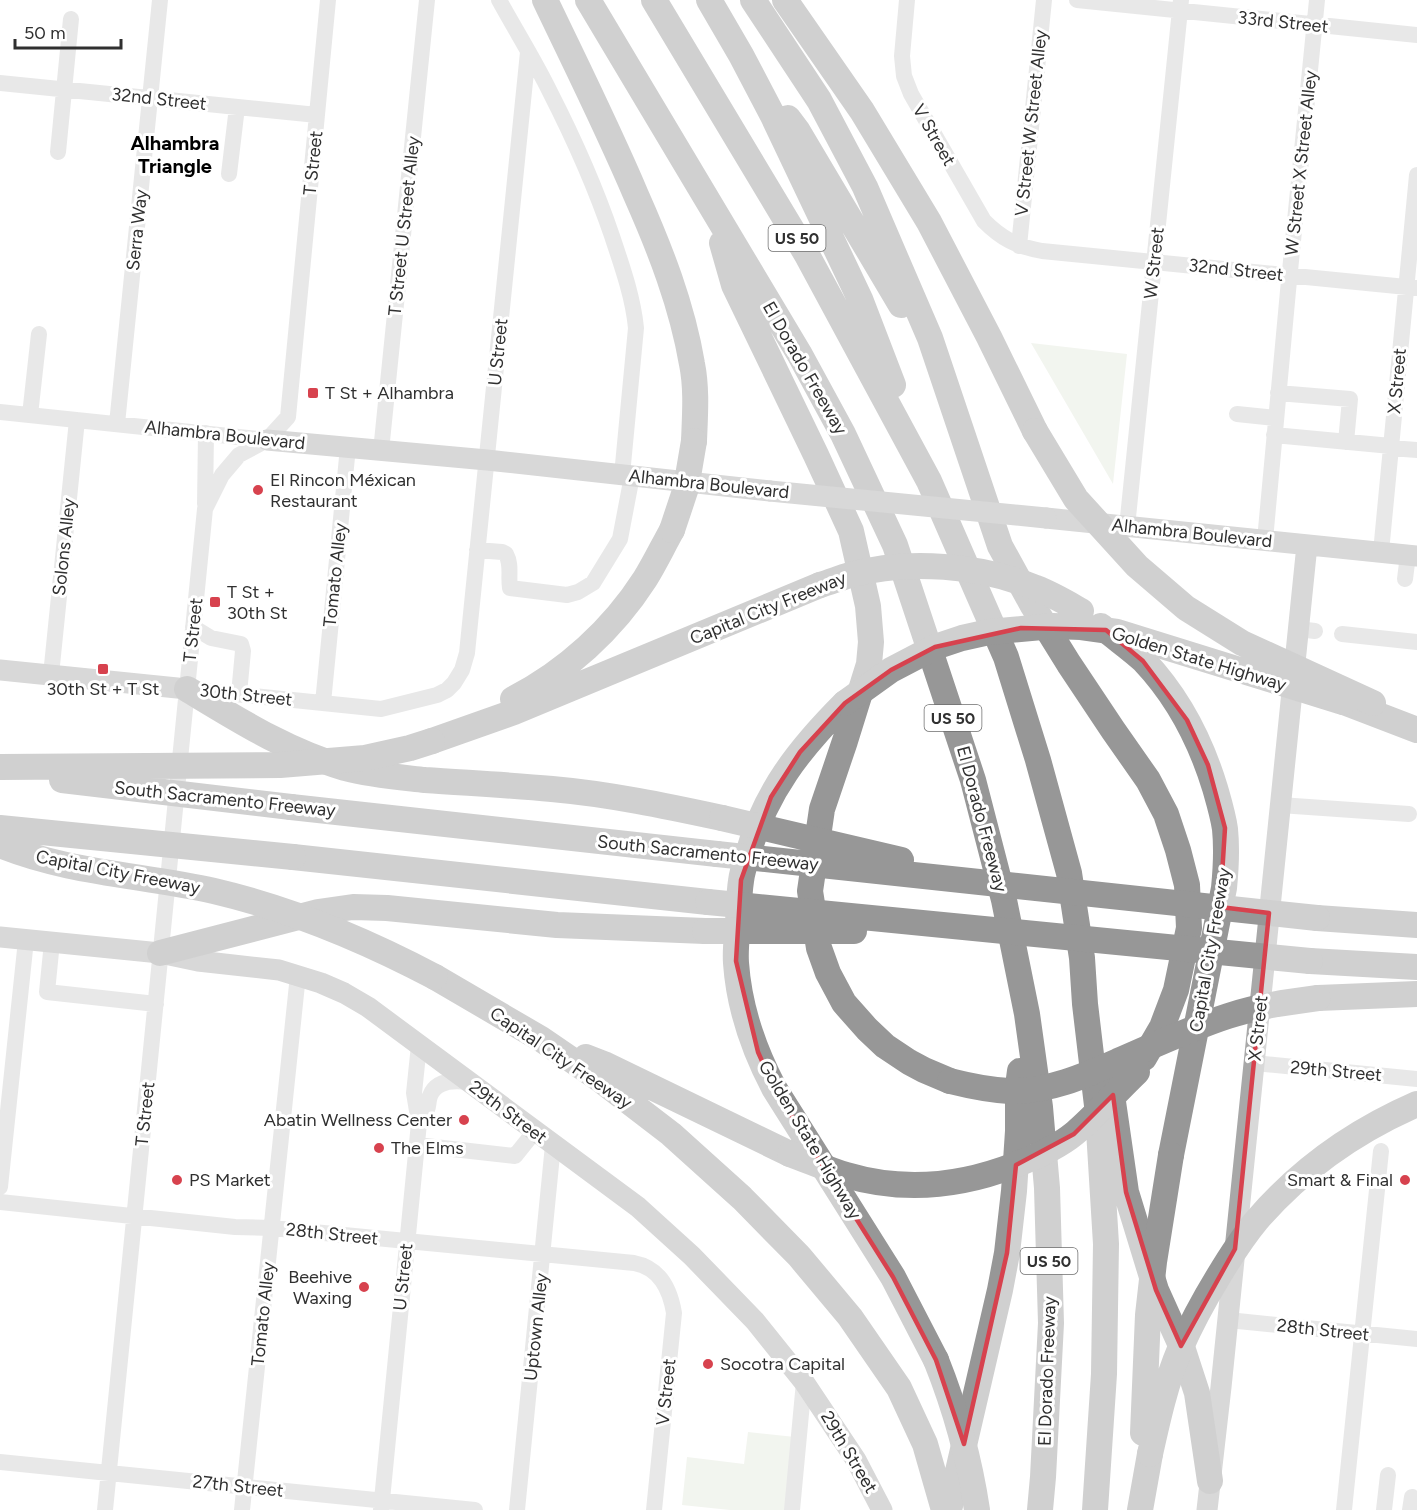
<svg xmlns="http://www.w3.org/2000/svg" width="1417" height="1510" viewBox="0 0 1417 1510" font-family="Figtree,sans-serif">
<style>
.green{fill:#e3e8dc}
.lines{fill:none;stroke-linecap:round;stroke-linejoin:round}
.minor{stroke:#cdcdcd;stroke-width:16}
.major{stroke:#a8a8a8;stroke-width:21}
.highway{stroke:#979797;stroke-width:26}
.major-bridge{stroke:#a8a8a8;stroke-width:21}
.highway-bridge{stroke:#979797;stroke-width:26}
.marked{fill:none;stroke:#d7424e;stroke-width:4.5;stroke-linejoin:round}
.poi-dot{fill:#d7424e;stroke:#fff;stroke-width:2}
.labels{text-anchor:middle;stroke-width:6;stroke-linejoin:round;paint-order:stroke}
.shield{fill:#fff;stroke:#6e6e6e;stroke-width:1.5}
.shield-label{font-size:16px;font-weight:bold;fill:#303030}
.street-label{font-size:18px;fill:#303030;stroke:#fff}
.poi-label{font-size:18px;fill:#303030;stroke:#fff;text-anchor:start}
.neighbourhood-label{font-size:20px;font-weight:bold;fill:#000;stroke:#fff}
</style>
<rect width="100%" height="100%" fill="#fff"/>
<path class="green" d="M1031 343 1127 354 1113 484Z
M748 1432 795 1437 787 1510H730L682 1505 687 1457 744 1464Z"/>
<g class="lines">
<path class="minor" d="M499 0C516 31 535 61 550 92 574 139 595 186 612 236 622 266 633 297 636 328L622 475
M907 0 902 56 904 76 911 94 984 221C1002 239 1016 246 1042 251L1417 288
M1077 0 1417 35
M0 83 317 115
M58 152 71 19
M229 174 237 107
M1019 246 1044 0
M1278 393 1350 399 1346 442
M0 412 267 440
M1237 414 1276 418
M30 415 39 334
M117 424 160 0
M1274 435 1391 446
M1391 448 1417 450
M381 451 427 0
M205 504 206 433
M1127 527 1181 0
M1265 540 1288 291 1317 0
M477 550 502 552 506 554C512 565 508 576 510 588L567 595 578 592 593 583 620 539 632 476
M1381 552 1417 175
M1405 579 1408 555
M193 627 211 638 241 644 243 651 239 694
M1298 629 1315 631
M1342 634 1417 642
M51 675 77 420
M196 690 381 709 437 695 447 690 454 683 462 670 467 653 528 52
M323 703 348 447
M1280 805 1409 814
M52 942 47 992 156 1004
M1254 1063 1417 1079
M419 1123C421 1119 425 1114 427 1110 429 1106 428 1101 430 1096 436 1080 454 1080 468 1082
M417 1145 515 1156 535 1131
M0 1187 26 940
M0 1202 235 1227 272 1228 634 1263C660 1268 670 1289 674 1313L654 1510
M1228 1320 1417 1339
M0 1462 475 1510
M105 1510 205 509 222 475 239 455 267 440 288 417 328 0
M242 1510 298 975
M381 1510 419 1123 414 1093 419 1045
M517 1510 553 1145
M792 1510 804 1382
M1344 1510 1381 1151
M1384 1510 1388 1475
M1410 1510 1412 1497"/>
<path class="major" d="M267 440 487 460 770 491
M1046 518 1417 556
M0 670 187 689
M0 937 160 953 198 961 279 970 321 983 344 993 368 1007 638 1207 692 1256 755 1321 804 1382 856 1460 882 1510
M1207 1510 1221 1387 1307 545"/>
<path class="highway" d="M545 0C576 65 608 129 636 195 660 249 682 305 692 364 697 389 695 415 694 441
M588 0 800 355 843 434 895 545 973 780 1004 900 1027 1014 1040 1107 1047 1188 1051 1323 1043 1477 1040 1510
M654 0 807 255 929 481 1006 657 1038 760 1069 873 1082 958 1085 1004 1098 1114 1106 1244 1104 1374 1095 1510
M709 0 741 55 773 116 860 299 893 385
M753 0 819 100 865 187 930 338 1000 546 1033 606 1069 664 1113 730 1148 780 1166 814 1178 850 1187 885 1189 928 1176 990 1162 1027 1144 1058
M785 0 862 111 929 222 989 337 1035 431
M788 118 797 130 901 305
M722 243 734 285 816 455 851 531 868 606 871 642 869 664 845 741 822 809 810 891 819 948 828 973 844 1003 867 1029 885 1046 909 1062 924 1070 950 1081
M1101 626C1115 638 1131 649 1144 661 1178 697 1201 742 1215 788 1219 802 1223 815 1225 829 1227 849 1226 868 1224 888L1171 1155
M187 689C240 721 285 750 345 768 371 775 398 777 425 780 467 783 510 785 552 789 609 794 666 806 722 818
M513 699C566 672 613 629 645 579 655 563 663 546 672 530
M1344 702 1417 730
M845 703C800 748 765 792 748 854 745 863 742 872 741 881 739 894 739 908 738 922 737 935 735 949 736 963 739 1006 754 1050 774 1088L893 1277 936 1360
M432 741 514 712 820 585
M291 807 717 854
M293 857 708 902
M1317 918 1417 925
M160 953 318 912 353 907 387 908 557 925 705 931
M1310 961 1417 967
M435 977 541 1039 598 1078 671 1134 742 1198 799 1256 850 1317 899 1388 925 1444 944 1510
M1318 998 1417 994
M586 1057 604 1064 790 1154
M1111 1088 1126 1192 1156 1290 1183 1350 1197 1393 1210 1481
M949 1510 1000 1290 1007 1253 1014 1191 1018 1131V1086L1020 1071
M1140 1510 1150 1454"/>
<path class="major-bridge" d="M770 491 1046 518"/>
<path class="highway-bridge" d="M1035 431 1076 499 1137 566 1186 608 1242 643 1373 703
M672 530 686 488 694 441
M820 585C830 582 840 578 850 575 908 559 981 565 1036 588 1052 594 1067 603 1081 611
M845 703 891 670 935 647 962 638 989 632 1053 626 1081 627 1117 632 1343 702
M0 767 280 765 365 758 410 748 432 741
M62 780 291 807
M722 818 901 860
M0 828 293 857
M0 845C68 873 143 875 214 891 291 909 365 940 435 977
M717 854 1317 918
M708 902 1310 961
M705 931H854
M950 1081C970 1086 989 1090 1009 1091 1048 1092 1084 1076 1118 1061 1155 1045 1191 1028 1228 1016 1258 1006 1288 1002 1318 998
M790 1154C809 1161 827 1169 846 1175 903 1192 961 1186 1015 1165 1036 1157 1058 1147 1075 1133 1097 1114 1116 1092 1137 1072
M936 1360C956 1410 969 1456 977 1510
M1143 1433 1148 1315 1154 1262 1171 1155
M1150 1454C1158 1418 1166 1382 1180 1349 1191 1324 1204 1300 1218 1277 1230 1257 1242 1238 1257 1220 1301 1169 1355 1131 1417 1104"/>
</g>
<path d="M0 0H1417V1510H0ZM1021 628 1106 630 1143 661 1187 720 1208 765 1225 828 1220 907 1269 913 1235 1249 1181 1346 1156 1290 1126 1192 1113 1095 1074 1134 1016 1165 1007 1253 964 1444 936 1360 893 1277 774 1088 758 1052 736 961 741 880 771 797 800 752 845 703 891 670 935 647Z" fill="#fff" fill-opacity=".55" fill-rule="evenodd"/>
<path class="marked" d="M1021 628 1106 630 1143 661 1187 720 1208 765 1225 828 1220 907 1269 913 1235 1249 1181 1346 1156 1290 1126 1192 1113 1095 1074 1134 1016 1165 1007 1253 964 1444 936 1360 893 1277 774 1088 758 1052 736 961 741 880 771 797 800 752 845 703 891 670 935 647Z"/>
<g class="poi-dot">
<rect x="307" y="387" width="12" height="12" rx="3"/>
<circle cx="258" cy="490" r="6"/>
<rect x="209" y="596" width="12" height="12" rx="3"/>
<rect x="97" y="663" width="12" height="12" rx="3"/>
<circle cx="464" cy="1120" r="6"/>
<circle cx="379" cy="1148" r="6"/>
<circle cx="177" cy="1180" r="6"/>
<circle cx="1405" cy="1180" r="6"/>
<circle cx="364" cy="1287" r="6"/>
<circle cx="708" cy="1364" r="6"/>
</g>
<g class="labels">
<g class="shield">
<rect x="768.5" y="225" width="57" height="26" rx="4.5"/>
<rect x="924.5" y="705" width="57" height="26" rx="4.5"/>
<rect x="1020.5" y="1248" width="57" height="26" rx="4.5"/>
</g>
<g class="shield-label">
<text x="797" y="244">US 50</text>
<text x="953" y="724">US 50</text>
<text x="1049" y="1267">US 50</text>
</g>
<g class="street-label">
<text transform="translate(1283 22) rotate(6)" y="6">33rd Street</text>
<text transform="translate(159 99) rotate(6)" y="6">32nd Street</text>
<text transform="translate(1031 123) rotate(-84)" y="6">V Street W Street Alley</text>
<text transform="translate(934 135) rotate(60)" y="6">V Street</text>
<text transform="translate(313 163) rotate(-84)" y="6">T Street</text>
<text transform="translate(1301 163) rotate(-84)" y="6">W Street X Street Alley</text>
<text transform="translate(404 226) rotate(-84)" y="6">T Street U Street Alley</text>
<text transform="translate(137 230) rotate(-84)" y="6">Serra Way</text>
<text transform="translate(1154 263) rotate(-84)" y="6">W Street</text>
<text transform="translate(1236 270) rotate(6)" y="6">32nd Street</text>
<text transform="translate(498 352) rotate(-84)" y="6">U Street</text>
<text transform="translate(805 368) rotate(60)" y="6">El Dorado Freeway</text>
<text transform="translate(1397 381) rotate(-85)" y="6">X Street</text>
<text transform="translate(225 435) rotate(6)" y="6">Alhambra Boulevard</text>
<text transform="translate(709 484) rotate(6)" y="6">Alhambra Boulevard</text>
<text transform="translate(1192 533) rotate(6)" y="6">Alhambra Boulevard</text>
<text transform="translate(64 547) rotate(-84)" y="6">Solons Alley</text>
<text transform="translate(335 575) rotate(-84)" y="6">Tomato Alley</text>
<text transform="translate(768 608) rotate(-22)" y="6">Capital City Freeway</text>
<text transform="translate(193 630) rotate(-84)" y="6">T Street</text>
<text transform="translate(1199 659) rotate(17)" y="6">Golden State Highway</text>
<text transform="translate(246 695) rotate(6)" y="6">30th Street</text>
<text transform="translate(225 799) rotate(6)" y="6">South Sacramento Freeway</text>
<text transform="translate(982 819) rotate(75)" y="6">El Dorado Freeway</text>
<text transform="translate(708 853) rotate(6)" y="6">South Sacramento Freeway</text>
<text transform="translate(118 872) rotate(11)" y="6">Capital City Freeway</text>
<text transform="translate(1210 950) rotate(-80)" y="6">Capital City Freeway</text>
<text transform="translate(1258 1028) rotate(-84)" y="6">X Street</text>
<text transform="translate(561 1058) rotate(34)" y="6">Capital City Freeway</text>
<text transform="translate(1336 1071) rotate(5)" y="6">29th Street</text>
<text transform="translate(508 1112) rotate(37)" y="6">29th Street</text>
<text transform="translate(145 1114) rotate(-84)" y="6">T Street</text>
<text transform="translate(810 1140) rotate(59)" y="6">Golden State Highway</text>
<text transform="translate(332 1234) rotate(6)" y="6">28th Street</text>
<text transform="translate(403 1277) rotate(-84)" y="6">U Street</text>
<text transform="translate(263 1314) rotate(-84)" y="6">Tomato Alley</text>
<text transform="translate(536 1327) rotate(-84)" y="6">Uptown Alley</text>
<text transform="translate(1323 1330) rotate(6)" y="6">28th Street</text>
<text transform="translate(1047 1371) rotate(-88)" y="6">El Dorado Freeway</text>
<text transform="translate(666 1392) rotate(-84)" y="6">V Street</text>
<text transform="translate(849 1452) rotate(59)" y="6">29th Street</text>
<text transform="translate(238 1486) rotate(6)" y="6">27th Street</text>
</g>
<g class="poi-label">
<text x="325" y="399">T St + Alhambra</text>
<text x="270" y="486">El Rincon Méxican<tspan x="270" dy="21">Restaurant</tspan></text>
<text x="227" y="598">T St +<tspan x="227" dy="21">30th St</tspan></text>
<text x="103" y="695" text-anchor="middle">30th St + T St</text>
<text x="452" y="1126" text-anchor="end">Abatin Wellness Center</text>
<text x="391" y="1154">The Elms</text>
<text x="189" y="1186">PS Market</text>
<text x="1393" y="1186" text-anchor="end">Smart &amp; Final</text>
<text x="352" y="1283" text-anchor="end">Beehive<tspan x="352" dy="21">Waxing</tspan></text>
<text x="720" y="1370">Socotra Capital</text>
</g>
<g class="neighbourhood-label">
<text x="175" y="150">Alhambra<tspan x="175" dy="23">Triangle</tspan></text>
</g>
</g>
<path d="M15 39v9h106v-9" fill="none" stroke="#303030" stroke-width="3"/>
<text x="24" y="39" font-size="18" fill="#303030" stroke="#ffffff" stroke-width="4.5" paint-order="stroke">50 m</text>
</svg>
